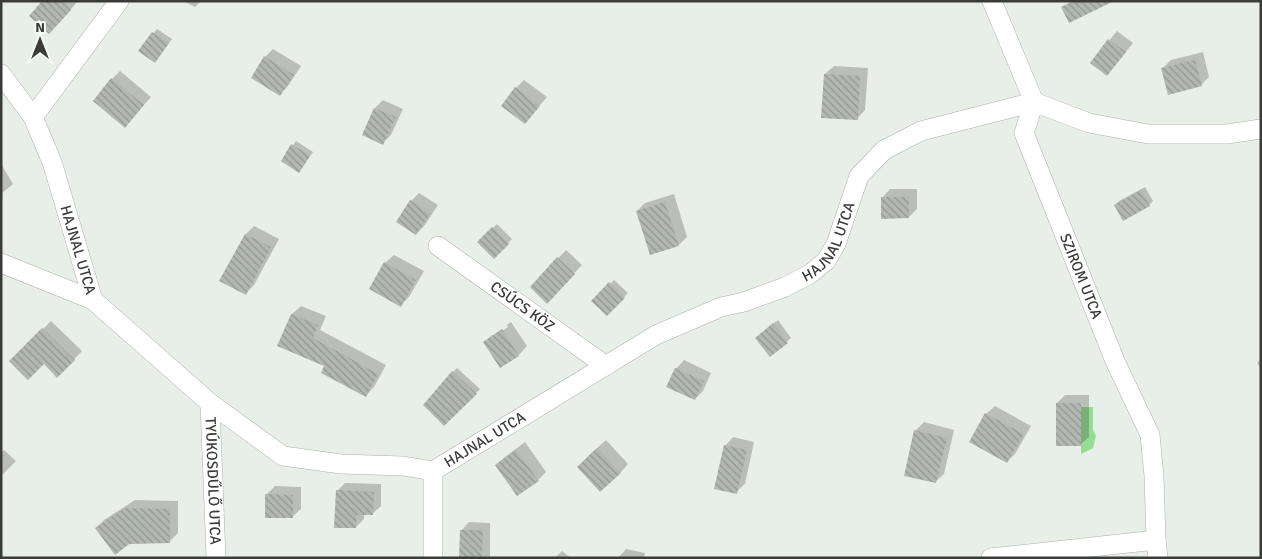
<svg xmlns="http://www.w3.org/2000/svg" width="1262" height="559" viewBox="0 0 1262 559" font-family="Signika,sans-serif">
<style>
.water{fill:#96dc97}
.shadow{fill:#0003}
.building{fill:url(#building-back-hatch)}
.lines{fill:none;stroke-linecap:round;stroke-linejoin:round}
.minor-casing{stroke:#acb1ac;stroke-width:20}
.minor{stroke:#fff;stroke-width:19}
.labels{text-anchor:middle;stroke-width:4.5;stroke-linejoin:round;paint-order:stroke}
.street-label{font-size:15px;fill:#3a3c3a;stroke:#f5fbf5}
</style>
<defs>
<pattern id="building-back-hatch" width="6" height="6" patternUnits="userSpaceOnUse" patternTransform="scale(1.25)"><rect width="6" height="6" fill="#b1b7b1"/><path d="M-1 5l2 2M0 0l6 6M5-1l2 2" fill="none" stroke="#919691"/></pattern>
</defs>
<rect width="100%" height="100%" fill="#e8eee8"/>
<path class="water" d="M1081 407H1093V430L1096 436 1093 448 1081 454Z"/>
<path class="shadow" d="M44 1H78L58 24Z
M183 1H201L195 7Z
M157 29 172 39 155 62 140 51Z
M1117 31 1133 43 1107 75 1091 63Z
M273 49 301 66 288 86 280 94 265 57Z
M1203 52 1209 77 1201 85 1163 68 1171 60Z
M834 66 868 68 865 110 857 119 825 74Z
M120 71 151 97 125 126 112 79Z
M524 80 547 97 525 123 516 88Z
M383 100 403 109 391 135 383 143 375 108Z
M296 141 313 152 299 171 282 160Z
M1 164 13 184 1 194Z
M1145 187 1153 201 1149 205 1123 220 1115 205 1119 201Z
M890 189H917V209L909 217 882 198Z
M419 193 438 205 425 225 416 234 411 201Z
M674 194 687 237 679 245 637 211 645 203Z
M497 224 512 239 494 257 479 242Z
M254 226 279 239 254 285 246 293V234Z
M566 250 582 265 547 302 531 287Z
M394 255 424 271 409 297 401 305 385 263Z
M614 280 628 293 607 315 593 301Z
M301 306 326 316 320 330 386 365 374 387 366 395 326 365 279 345 292 314Z
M778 320 791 338 771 355 760 334Z
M51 321 82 351 58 376 44 362 11 361Z
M511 322 527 346 519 355 500 366 485 342 492 335V338L508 327 507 325 492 335Z
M1261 359V369L1257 363Z
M684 360 711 373 703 391 695 399 676 369Z
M457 368 480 389 444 424 453 372Z
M1065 395H1089V437L1080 445 1057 403Z
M995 406 1031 426 1015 454 1007 462 971 442 986 414Z
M924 422 954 430 944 474 935 482 915 431Z
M733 437 754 442 745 484 736 492 725 446Z
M606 440 628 464 620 473 586 458Z
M525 442 546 472 538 480 496 465 505 457Z
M4 450 16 461 1 476V452Z
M345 483 381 484V506L372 514H364V519L356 527 337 491Z
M275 486 301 487V509L292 517 266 495Z
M135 500 178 501V533L169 542 96 528 104 520Z
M469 522 490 523V558H460L461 531Z
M626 549 645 553 644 558H618Z
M562 551 571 558H555Z"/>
<path class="building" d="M42 1H62L71 10 49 34 29 16Z
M1073 1H1114L1069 23 1061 7Z
M152 32 169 43 155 63 138 51Z
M1108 39 1126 52 1107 76 1090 63Z
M264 56 294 75 280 96 251 78Z
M1195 60 1202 86 1168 95 1161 68Z
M824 74 860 76 858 120 821 118Z
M111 78 144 105 125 128 93 101Z
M515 87 540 106 525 124 501 106Z
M374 108 396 117 383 145 362 135Z
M291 144 310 156 299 173 281 161Z
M1141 190 1150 206 1123 221 1114 205Z
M881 197H909V218L881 219Z
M410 200 430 214 416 235 396 222Z
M665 202 679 246 650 255 636 211Z
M492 227 509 244 494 259 477 242Z
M245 234 271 247 246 295 219 281Z
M557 257 575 274 547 304 530 287Z
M384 262 416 280 401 307 369 289Z
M609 282 625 298 607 316 591 301Z
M291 314 318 325 313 338 378 374 366 397 321 373 324 366 277 346Z
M773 323 788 343 770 357 755 338Z
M42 328 75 360 57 378 44 364 28 380 9 361Z
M502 329 519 356 500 368 483 342Z
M675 368 704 381 695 400 666 387Z
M452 371 477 394 444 426 423 405Z
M1056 403H1081V446H1056Z
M985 413 1024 434 1007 463 969 442Z
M914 430 947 438 936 483 904 476Z
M724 445 747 450 737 494 714 489Z
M597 448 621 473 600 492 577 467Z
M516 450 539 481 517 496 495 465Z
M336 490 374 492 373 515H357L356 528H334Z
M265 494 293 495V518H265Z
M125 508 170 509V543L129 544 115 555 95 528Z
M460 530H483L482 558H459Z"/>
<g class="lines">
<defs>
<g id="minor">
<path id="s1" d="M992 1 1034 102 1024 133 1115 361 1150 435 1154 476 1156 540 1158 558"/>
<path id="s2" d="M1 74 33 117 52 162 93 300 210 403 283 456 341 464 403 466 433 471 656 335 721 307 744 302 785 287 810 274 826 261 836 244 859 176 884 150 921 131 1034 102"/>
<path d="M1034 102 1089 123 1148 134H1227L1261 129"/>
<path d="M33 117 119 1"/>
<path id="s3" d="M438 246 606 366"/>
<path d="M1 263 93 300"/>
<path id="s4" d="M210 403 216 558"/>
<path d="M433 471V558"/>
<path d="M991 558 1156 540"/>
</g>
</defs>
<use href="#minor" class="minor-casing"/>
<use href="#minor" class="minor"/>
</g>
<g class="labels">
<g class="street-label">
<text dy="5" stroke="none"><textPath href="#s2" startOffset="1109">HAJNAL UTCA</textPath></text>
<text dy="5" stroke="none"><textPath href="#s2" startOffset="194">HAJNAL UTCA</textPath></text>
<text dy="5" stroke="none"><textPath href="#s1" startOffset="296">SZIROM UTCA</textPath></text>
<text dy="5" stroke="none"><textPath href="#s3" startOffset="104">CSÚCS KÖZ</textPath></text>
<text dy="5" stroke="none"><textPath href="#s2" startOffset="704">HAJNAL UTCA</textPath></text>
<text dy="5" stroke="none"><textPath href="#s4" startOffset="78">TYÚKOSDŰLŐ UTCA</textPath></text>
</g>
</g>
<rect width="1262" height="559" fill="none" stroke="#3a3c3a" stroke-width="5"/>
<g transform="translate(40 40)" stroke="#f5fbf5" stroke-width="4" paint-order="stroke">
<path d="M0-4L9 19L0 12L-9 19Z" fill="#3a3c3a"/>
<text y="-8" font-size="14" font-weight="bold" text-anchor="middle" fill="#3a3c3a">N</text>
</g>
</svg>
